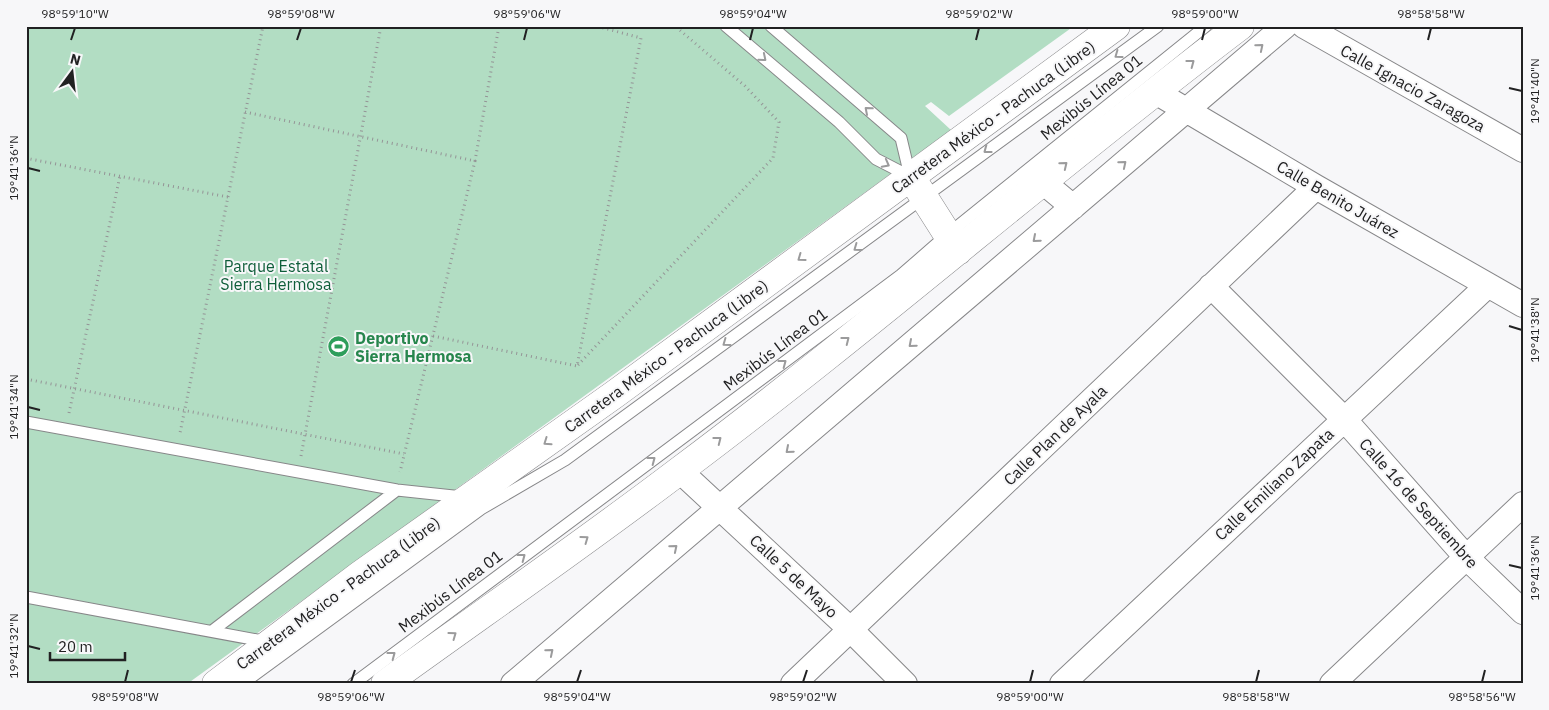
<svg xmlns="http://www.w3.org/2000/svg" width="1549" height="710" viewBox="0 0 1549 710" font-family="'IBM Plex Sans',sans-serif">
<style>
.green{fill:#b2ddc3}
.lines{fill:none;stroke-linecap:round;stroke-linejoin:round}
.service-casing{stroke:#878789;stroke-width:13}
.minor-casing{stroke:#878789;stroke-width:26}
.primary-casing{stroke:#878789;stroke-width:29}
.path{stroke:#949496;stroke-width:3;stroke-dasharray:1 4;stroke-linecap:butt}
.service{stroke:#fff;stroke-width:11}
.minor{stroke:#fff;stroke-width:24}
.primary{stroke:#fff;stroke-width:28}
.oneway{stroke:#9b9b9c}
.ticks{fill:none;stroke:#212122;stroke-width:2}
.labels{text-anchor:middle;stroke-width:4;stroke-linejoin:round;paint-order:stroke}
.street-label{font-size:16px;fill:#212122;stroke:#f7f7f9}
.park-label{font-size:16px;fill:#0f5e3a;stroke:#f7f7f9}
.leisure-label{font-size:16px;font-weight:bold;fill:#27864d;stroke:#f7f7f9;text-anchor:start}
.neatline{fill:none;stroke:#212122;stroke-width:2}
.ticks-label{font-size:12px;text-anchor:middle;fill:#212122}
</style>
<rect width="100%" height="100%" fill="#f7f7f9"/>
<path class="green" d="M26 26H1074L949 116 931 102 925 106 951 130 187 684H26Z"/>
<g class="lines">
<defs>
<path id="service" d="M726 26 839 122 876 159 909 176
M771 26 901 138 910 176
M26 422 397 490 463 497
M26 597 268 642
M212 631 397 490
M242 684 481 509 565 460 1158 26
M353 684 901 275 948 234 1206 26"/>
<path id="minor" d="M1304 26 1523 150
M1154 91 1316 187 1523 305
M1043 182 1073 207
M1211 286 1344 419 1466 557 1523 612
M680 471 851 630 905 684
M513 684 1285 26
M793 684 1316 187
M1062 684 1487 286
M1332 684 1523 504"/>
<path id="primary" d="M911 177 958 251
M216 684 360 575 615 394 1116 26
M385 684C483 613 583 544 679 471 870 328 1050 170 1240 26"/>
</defs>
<use href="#service" class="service-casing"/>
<use href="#minor" class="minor-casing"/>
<use href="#primary" class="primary-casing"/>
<path class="path" d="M245 112 475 161 400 472
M26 161 30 159 228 197 180 433
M475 161 499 26
M228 197 263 26
M433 336 577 366 641 38 596 26
M578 365 773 158 779 122 745 86 675 26
M26 379 404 454
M69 413 120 176
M301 456 381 26"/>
<use href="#service" class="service"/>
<use href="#minor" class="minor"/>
<use href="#primary" class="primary"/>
</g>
<defs><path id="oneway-chevron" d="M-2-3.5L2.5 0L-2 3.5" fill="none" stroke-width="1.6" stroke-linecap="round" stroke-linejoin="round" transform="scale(1.25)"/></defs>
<g class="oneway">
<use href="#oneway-chevron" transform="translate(1260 47) rotate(-40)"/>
<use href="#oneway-chevron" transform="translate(1118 55) rotate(144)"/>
<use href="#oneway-chevron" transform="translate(763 58) rotate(40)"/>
<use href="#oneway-chevron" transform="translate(1191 63) rotate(-37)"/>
<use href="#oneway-chevron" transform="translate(868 110) rotate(-139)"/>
<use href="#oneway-chevron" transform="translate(987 150) rotate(143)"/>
<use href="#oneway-chevron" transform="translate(886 164) rotate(28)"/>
<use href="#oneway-chevron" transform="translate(1123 164) rotate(-40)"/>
<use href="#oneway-chevron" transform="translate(1064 165) rotate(-39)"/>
<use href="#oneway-chevron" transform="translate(1036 239) rotate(139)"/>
<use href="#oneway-chevron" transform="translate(857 248) rotate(144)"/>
<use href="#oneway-chevron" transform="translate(801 258) rotate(144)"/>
<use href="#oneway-chevron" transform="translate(846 340) rotate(-38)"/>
<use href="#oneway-chevron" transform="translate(726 343) rotate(144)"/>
<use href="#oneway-chevron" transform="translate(912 344) rotate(139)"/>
<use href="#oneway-chevron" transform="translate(783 363) rotate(-37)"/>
<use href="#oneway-chevron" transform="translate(718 440) rotate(-38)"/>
<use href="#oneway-chevron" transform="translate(547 442) rotate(145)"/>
<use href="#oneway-chevron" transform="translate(789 450) rotate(139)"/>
<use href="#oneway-chevron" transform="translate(652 460) rotate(-37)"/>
<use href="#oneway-chevron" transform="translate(585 539) rotate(-36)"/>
<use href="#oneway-chevron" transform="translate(674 548) rotate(-40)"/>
<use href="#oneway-chevron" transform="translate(522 557) rotate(-37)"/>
<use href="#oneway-chevron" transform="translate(453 635) rotate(-36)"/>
<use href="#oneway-chevron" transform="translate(550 652) rotate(-40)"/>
<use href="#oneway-chevron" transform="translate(392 655) rotate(-37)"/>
</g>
<path class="ticks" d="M71 40 75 28M297 40 301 28M524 40 527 28M750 40 753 28M976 40 979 28M1202 40 1205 28M1428 40 1431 28M1509 88 1522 91M28 168 40 171M1509 326 1522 330M28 407 40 410M1509 565 1522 568M28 646 40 649M125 682 128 670M351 682 355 670M577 682 581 670M803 682 807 670M1030 682 1033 670M1256 682 1259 670M1482 682 1485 670"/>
<defs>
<symbol id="stadium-disc" viewBox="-11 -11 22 22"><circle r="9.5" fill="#2e9e5b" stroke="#f7f7f9"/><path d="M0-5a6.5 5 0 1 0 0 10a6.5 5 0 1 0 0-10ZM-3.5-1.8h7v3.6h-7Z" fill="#fff"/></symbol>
</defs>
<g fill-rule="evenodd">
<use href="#stadium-disc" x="326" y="334" width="25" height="25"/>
</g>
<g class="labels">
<g class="street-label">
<text transform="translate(1413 88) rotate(29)" y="6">Calle Ignacio Zaragoza</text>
<text transform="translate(1091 97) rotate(-39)" y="6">Mexibús Línea 01</text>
<text transform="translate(993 117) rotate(-36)" y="6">Carretera México - Pachuca (Libre)</text>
<text transform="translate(1338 199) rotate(30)" y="6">Calle Benito Juárez</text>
<text transform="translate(775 349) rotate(-37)" y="6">Mexibús Línea 01</text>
<text transform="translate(666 356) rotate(-36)" y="6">Carretera México - Pachuca (Libre)</text>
<text transform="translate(1055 435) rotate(-44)" y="6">Calle Plan de Ayala</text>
<text transform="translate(1274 484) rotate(-43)" y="6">Calle Emiliano Zapata</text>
<text transform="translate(1419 503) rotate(48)" y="6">Calle 16 de Septiembre</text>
<text transform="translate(794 576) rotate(43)" y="6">Calle 5 de Mayo</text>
<text transform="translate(450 591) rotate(-37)" y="6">Mexibús Línea 01</text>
<text transform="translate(338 593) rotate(-36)" y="6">Carretera México - Pachuca (Libre)</text>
</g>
<g class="park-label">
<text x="276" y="272">Parque Estatal<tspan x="276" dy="18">Sierra Hermosa</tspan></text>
</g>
<g class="leisure-label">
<text x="355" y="344">Deportivo<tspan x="355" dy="18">Sierra Hermosa</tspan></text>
</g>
</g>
<rect width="1549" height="710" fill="none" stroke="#f7f7f9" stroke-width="55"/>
<g transform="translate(72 72) rotate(15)" stroke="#f7f7f9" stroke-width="4" paint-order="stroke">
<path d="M0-4L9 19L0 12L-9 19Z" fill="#212122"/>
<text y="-8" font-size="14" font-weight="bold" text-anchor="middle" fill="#212122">N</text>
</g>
<path d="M50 652v8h75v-8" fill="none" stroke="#212122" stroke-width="2.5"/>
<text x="58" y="652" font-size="15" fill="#212122" stroke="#f7f7f9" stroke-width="4" paint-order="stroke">20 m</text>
<rect x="28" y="28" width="1494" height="654" class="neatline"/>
<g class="ticks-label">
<text x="75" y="18">98°59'10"W</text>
<text x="301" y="18">98°59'08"W</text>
<text x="527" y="18">98°59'06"W</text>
<text x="753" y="18">98°59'04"W</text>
<text x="979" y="18">98°59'02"W</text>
<text x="1205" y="18">98°59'00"W</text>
<text x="1431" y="18">98°58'58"W</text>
<text transform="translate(1535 91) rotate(-90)" y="4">19°41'40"N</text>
<text transform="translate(14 168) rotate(-90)" y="4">19°41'36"N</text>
<text transform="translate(1535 330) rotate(-90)" y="4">19°41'38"N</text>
<text transform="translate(14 407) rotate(-90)" y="4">19°41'34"N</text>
<text transform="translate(1535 568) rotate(-90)" y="4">19°41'36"N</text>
<text transform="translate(14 646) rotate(-90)" y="4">19°41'32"N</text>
<text x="125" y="701">98°59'08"W</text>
<text x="351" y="701">98°59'06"W</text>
<text x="577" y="701">98°59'04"W</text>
<text x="803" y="701">98°59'02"W</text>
<text x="1030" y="701">98°59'00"W</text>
<text x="1256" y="701">98°58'58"W</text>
<text x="1482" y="701">98°58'56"W</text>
</g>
</svg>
